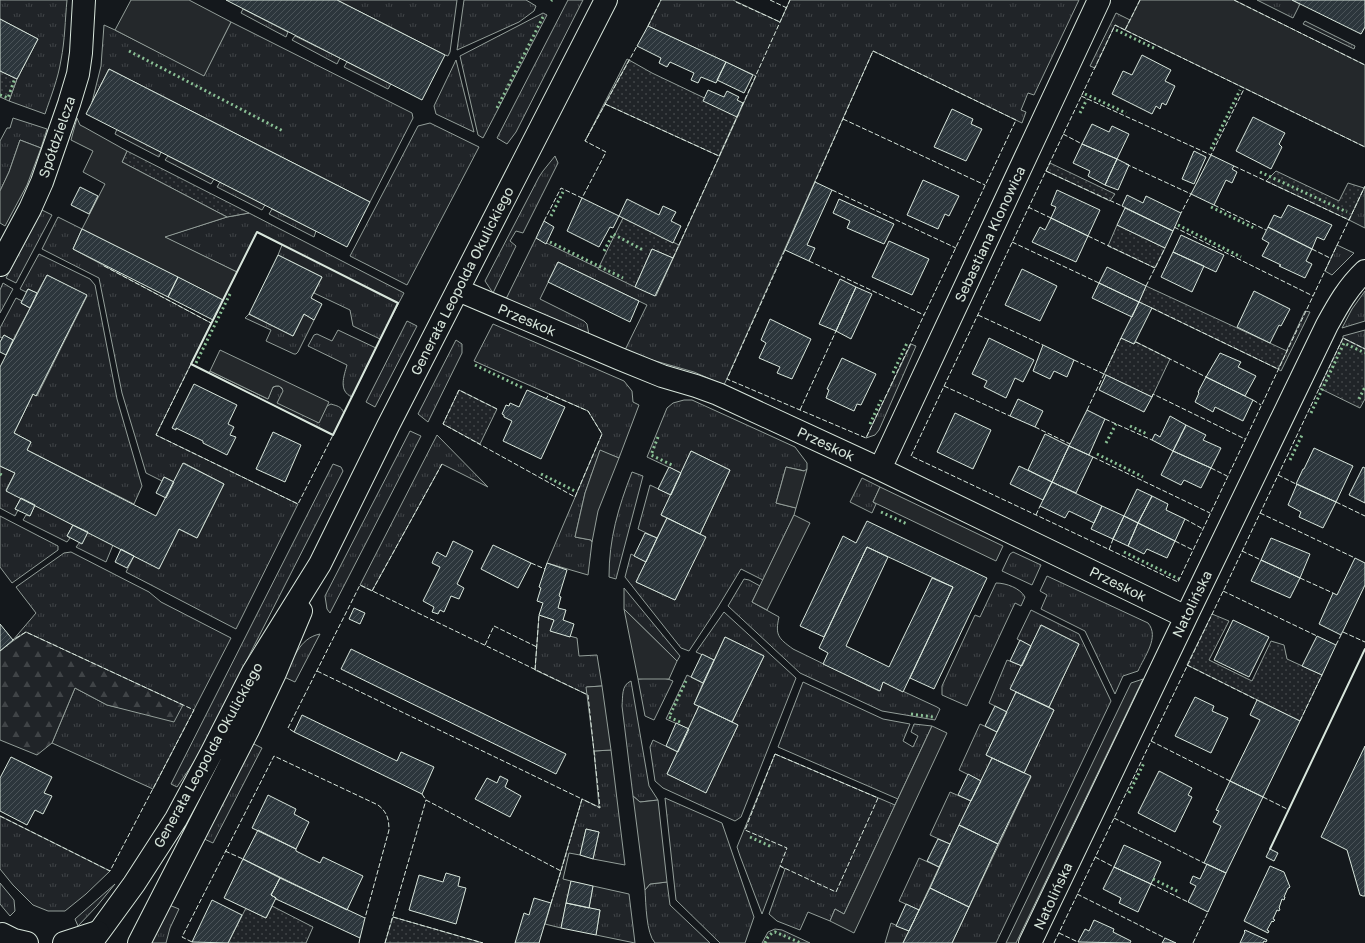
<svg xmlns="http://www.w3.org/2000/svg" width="1365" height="943" viewBox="0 0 1365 943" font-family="'Golos Text',sans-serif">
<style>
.grass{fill:url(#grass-tufts);stroke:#939e99}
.forest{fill:url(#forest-firs);stroke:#939e99}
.garden{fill:url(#garden-dots);stroke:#939e99}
.parking{fill:#24282b;stroke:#939e99}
.building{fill:url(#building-hatch);stroke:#d8e6dc}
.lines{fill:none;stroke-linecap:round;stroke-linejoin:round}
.minor-casing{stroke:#d8e6dc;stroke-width:24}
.secondary-casing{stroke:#d8e6dc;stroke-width:24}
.primary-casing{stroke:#d8e6dc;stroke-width:24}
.minor{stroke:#14181c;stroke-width:22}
.secondary{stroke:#14181c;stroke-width:22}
.primary{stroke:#14181c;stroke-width:22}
.hedge{stroke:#8ac095;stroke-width:3;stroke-dasharray:2 3;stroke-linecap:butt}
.fence{stroke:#d8e6dc;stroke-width:1;stroke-dasharray:5 2;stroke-linecap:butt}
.wall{stroke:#d8e6dc;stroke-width:2}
.labels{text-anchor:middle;stroke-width:3;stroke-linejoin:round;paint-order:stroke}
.street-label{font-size:14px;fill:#d8e6dc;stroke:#14181c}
</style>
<defs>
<pattern id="grass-tufts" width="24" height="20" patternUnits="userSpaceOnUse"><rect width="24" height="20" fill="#202428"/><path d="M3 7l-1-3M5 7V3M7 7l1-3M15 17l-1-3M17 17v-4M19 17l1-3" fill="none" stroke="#404447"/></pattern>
<pattern id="forest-firs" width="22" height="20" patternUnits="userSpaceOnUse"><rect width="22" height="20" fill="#202428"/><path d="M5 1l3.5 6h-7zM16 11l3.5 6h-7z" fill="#404447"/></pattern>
<pattern id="garden-dots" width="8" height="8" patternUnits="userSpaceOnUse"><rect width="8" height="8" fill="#202428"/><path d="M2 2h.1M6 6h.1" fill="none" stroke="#404447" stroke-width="1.8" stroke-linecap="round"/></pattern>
<pattern id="building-hatch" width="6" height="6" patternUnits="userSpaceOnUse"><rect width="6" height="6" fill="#2c363c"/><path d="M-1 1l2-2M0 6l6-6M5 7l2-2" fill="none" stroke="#4a5358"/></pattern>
</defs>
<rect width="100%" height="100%" fill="#14181c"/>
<path class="grass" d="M0 0H67C65 20 65 40 61 60 58 79 51 96 45 114L9 101 17 79 38 39 0 19Z
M337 0H457L450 52 448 56 445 55Z
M464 0H526L536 6 534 11 519 22 457 50Z
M568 0H583L516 132 507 144 497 138Z
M661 0H733L780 22 790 0H1079L1034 95 1028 93 1021 110 1026 112 1022 123 873 51 724 385 694 372 645 358 625 350 647 305 558 262 540 299 584 321 587 324 589 335 506 299 536 238 656 296 756 76 648 26Z
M1257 0H1292L1300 4 1293 18Z
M243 9 288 32 286 37 241 13Z
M543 13 547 15 483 138 478 135 460 56Z
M1116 13 1130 20 1125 30 1115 25 1095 68 1090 66Z
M1305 21 1355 46 1354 49 1303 24Z
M231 22 412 113 413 118 370 202 109 69 92 102 101 66 104 25 115 30 204 75Z
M295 36 340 58 337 64 292 40Z
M627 59 629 60 585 141Z
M456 60 474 132 436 114 434 106Z
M347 62 391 84 388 89 344 67Z
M13 118 47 129 41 148 20 140 9 172 0 191V141L7 128H10Z
M430 123 479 147 407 285 350 256 418 126Z
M117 129 161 152 159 157 115 134Z
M168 156 214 179 211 184 165 160Z
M555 156 558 163 523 233 516 231 510 241 516 246 493 293 485 281 539 177 543 171Z
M220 182 265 205 262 210 217 187Z
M1364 188H1365V228L1349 220Z
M272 209 316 231 314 237 269 214Z
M42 210 52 215 16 283 6 278Z
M249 213 404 293 380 339 353 326 350 310 314 293 322 277 278 255 282 245 257 232 237 272 164 237 227 217Z
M58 217 82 229 73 249 211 323 156 435 298 504 236 629 126 572 134 556 159 568 179 529 197 538 224 484 184 463 174 482 164 477 162 481 146 473 122 393 99 278 42 249Z
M1337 245 1354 253 1332 275 1325 271Z
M39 254 90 279 95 285 117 399 142 486 134 504 27 450 31 442 14 433 33 394 37 396 87 296 47 275 37 293 28 289 26 292 20 289Z
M3 283 13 289 0 313V290Z
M1365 291V321L1342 328 1352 309Z
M16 298 22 301 21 303 30 308 13 340 4 335 2 338 0 337V328Z
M1305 311 1310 312 1281 371 1278 369Z
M249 314 293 336 304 314 314 320 298 352 296 354H294L266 341 271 330 245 318Z
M407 321 417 326 375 407 366 402Z
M493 324 624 381 632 391 633 402 639 405 619 458 600 451 585 493 575 537 591 540 592 542 588 575 547 563 602 434 588 411 474 361Z
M338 330 376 348 352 397C338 391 344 376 347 365L308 346 314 335 317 334 332 341Z
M1365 330V349L1343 338V336Z
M456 340 462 344V353L428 422 418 414Z
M911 344 916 346 879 430 875 435 866 438Z
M210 371 268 399C271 393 271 385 279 386L318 423 327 406 331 404C337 406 341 406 344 413L333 435 209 373Z
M684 400H692L795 447 807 463V469L805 471 786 467 776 503 796 508 794 515 763 580 741 569 718 607 689 651 681 648 625 577 631 554 646 562 636 582 675 600 705 537 700 534 730 470 691 451 681 473 647 457 667 408 673 403Z
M410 431 421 436 330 613 327 609 325 596Z
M437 435 488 487 442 464 372 591 360 585Z
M333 464 341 467 343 471 198 756 177 787 171 784Z
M0 466 15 473 6 490 21 498 15 509 18 510 15 516 0 508Z
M632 472 643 476 616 579 609 577C609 539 618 508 632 472Z
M862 478 880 487 873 502 876 504 872 513 850 502Z
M650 485 671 495 661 515 667 518 657 538 638 529Z
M35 505 73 525 67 536 70 538 67 542 23 520 26 515 30 516Z
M0 516 58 546V550L12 583 0 567Z
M88 532 113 545 106 562 76 547Z
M71 552 149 592 161 602 231 638 153 789 52 743 75 688 107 705 139 712 26 632 13 640 36 613 16 587 64 553Z
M1013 552 1041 565 1032 585 1002 571 1010 554Z
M1047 576 1148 623C1160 637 1144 657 1138 671L1123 676 1115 694 1085 631 1041 609 1047 595 1040 591Z
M744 579 749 580 760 586 752 602 779 617C775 635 778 638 793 649L879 691 883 682 937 707 940 709 935 720 882 711 800 673 728 606Z
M996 583C1006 583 1020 588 1025 597L1021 606 1015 603 967 706 942 695V686L975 615 980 617Z
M624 588 680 656 677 661 624 609Z
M1031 610 1079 634 1111 701 996 943H952L1031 777 1024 773 1054 710 1049 707 1079 644 1041 625 1031 646 1017 639Z
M724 612 796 678 741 817 735 821 663 788 655 781 650 747 653 740 678 752 667 774 706 792 738 725 732 722 764 656 725 637 714 660 696 652Z
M539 615 554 620 551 631 577 638 579 656 597 655 602 686 587 687 588 695 535 670Z
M320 634 295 682 284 677C293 660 299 638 320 634Z
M1007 660 1022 666 1016 692 1007 712 989 703Z
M687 675 703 683 694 704 699 706 689 729 666 719Z
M638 679C649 678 663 676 673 681L654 720 645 716Z
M631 681 649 786 658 800 640 802 633 796 622 706C623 697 621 685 631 681Z
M803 682 883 719 910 724 903 741 913 747 918 736 911 732 914 724 932 726 844 914 835 909 830 921 808 912 800 930 777 921 769 914 785 869 780 866 762 914 740 856 737 847 775 754 895 805 898 799 778 747Z
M980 724 997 732 986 755 992 758 981 781 959 770Z
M254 744 262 748 213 843 202 838 248 747Z
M611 750 625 865 593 859 599 832 586 829 580 855 569 853 563 879 571 881 561 928 545 924 582 799 599 807 594 751Z
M950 792 971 801 950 844 930 835Z
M665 798 722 823 754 917 745 943H720L676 900Z
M0 816 110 871 86 894 65 911H48L33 905 13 885 0 869Z
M919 858 939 867 919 910 899 901Z
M667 882 670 905 710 943H655C646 933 646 904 645 890L650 884Z
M0 883 14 900 15 911 10 916 0 904Z
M115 884 97 906 78 926 75 919Z
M593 886 629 894 635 943 596 935 600 910 589 908Z
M169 905 179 909 170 928 166 943H150Z
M891 923 909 931 903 943H885Z
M775 929 782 930 810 943H762L768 932Z"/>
<path class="forest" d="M26 632 183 705 174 722 107 705 75 688 52 743 37 755 0 740V651L13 641Z"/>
<path class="garden" d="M629 60 652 73 738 114 719 156 605 104Z
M0 71 17 79 9 101 0 97Z
M127 151 249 213 227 217 122 162Z
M1050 163 1115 194 1110 201 1046 171Z
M1276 171 1339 201 1348 183 1364 188 1349 220 1266 181Z
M623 218 679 245 673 258 652 249 635 287 598 269Z
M1117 225 1165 248 1155 268 1108 246Z
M1146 286 1287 351 1278 369 1139 302Z
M1121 338 1134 344 1136 342 1170 359 1152 397 1104 374Z
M1343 338 1365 349V399L1360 408 1319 388Z
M459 390 497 409 480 444 443 424Z
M1212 614 1229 621 1209 660 1252 681 1271 641 1284 645 1287 659 1322 675 1300 721 1187 665Z
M272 906 313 927 306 943H228L246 908 266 918Z
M393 917 483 943H385Z"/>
<path class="parking" d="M131 0H189L231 22 204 76 115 30Z
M1140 0H1234L1365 65V147L1125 30Z
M77 118 80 125 84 127 127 151 122 162 227 217 165 237 237 272 223 300 82 229 105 184 83 172 93 151 71 140Z
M20 140 41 148 27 185 5 226 0 223V191L9 172Z
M220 350 329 402 319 423 277 403 283 391 282 388 279 386H276L273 387 268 399 210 371Z
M600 450 619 458 598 511 592 542 591 540 575 537 585 493Z
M786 467 804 471 807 469 796 508 776 503Z
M880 487 1003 546 996 561 873 502Z
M794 515 810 523 767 610 752 602Z
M624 609 677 661 669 679H638Z
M1143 679 1016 943H1006L1131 683Z
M602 686 611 750 594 751 586 687Z
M932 726 947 733 854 933 830 921 835 909 844 914Z
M633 796 640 802 658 800 667 882 650 884 645 890Z"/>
<path class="building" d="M226 0H337L445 55 422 100Z
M1292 0H1365V27L1361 34Z
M0 19 38 39 17 79 0 71Z
M648 26 726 62 716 83 701 77 698 83 691 80 694 73 670 62 667 67 659 63 661 58 637 46Z
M1142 55 1171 70 1165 81 1175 86 1166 105 1162 103 1160 109 1156 106 1152 114 1112 94 1123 71 1132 75Z
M726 62 753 75 744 93 717 80Z
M109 69 370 202 347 247 86 114Z
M708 90 724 97 727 91 739 97 737 100 743 103 737 117 703 101Z
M952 109 973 119 971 124 982 129 966 161 934 147Z
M1253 117 1285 133 1279 144 1282 147 1271 169 1236 151Z
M1092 124 1109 132 1112 126 1129 134 1117 159 1082 144Z
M1082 144 1117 159 1105 185 1088 176 1090 171 1073 163Z
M1194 151 1206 157 1194 184 1182 179Z
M1211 155 1234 166 1232 169 1237 172 1232 183 1226 180 1214 205 1191 194Z
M1117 159 1129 165 1118 190 1105 185Z
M923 180 959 196 949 216 945 214 938 229 907 215Z
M815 182 832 190 807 245 815 248 809 261 785 250Z
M80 187 98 196 89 214 71 205Z
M1057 190 1100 210 1088 236 1051 218 1056 207 1051 205Z
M1127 195 1143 203 1146 196 1181 213 1173 231 1122 206Z
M582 198 619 216 613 228 610 227 599 247 567 231Z
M627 199 659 215 663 206 676 212 671 221 681 226 673 243 619 216Z
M839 199 894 224 884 244 847 228 850 221 833 213Z
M1288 205 1332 225 1324 240 1317 237 1312 249 1268 227 1274 215 1281 218Z
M1125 208 1173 231 1165 248 1117 225Z
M1051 218 1088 236 1076 262 1032 242 1040 227 1045 230Z
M544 221 554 227 546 244 536 238Z
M1268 227 1312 249 1306 261 1312 264 1305 278 1279 266 1281 265 1262 256 1269 243 1262 239Z
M82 229 178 277 168 297 73 249Z
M1181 235 1224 255 1216 272 1173 252Z
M889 241 929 259 912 295 872 277Z
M652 249 673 258 655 296 635 287Z
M1173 252 1204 266 1192 292 1161 277Z
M278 255 322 277 311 298 322 304 314 320 304 314 293 336 249 314Z
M558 262 639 301 630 322 548 282Z
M1107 267 1146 286 1139 302 1099 283Z
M1022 269 1057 286 1040 321 1005 305Z
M47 275 87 295 36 396 33 394 14 433 31 442 27 450 156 516 183 463 224 484 197 538 179 529 159 569 6 491 15 473 0 466V367Z
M178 277 223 300 213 320 168 297Z
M840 279 856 287 836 331 819 324Z
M1099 283 1139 302 1132 317 1092 298Z
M856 287 872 294 851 339 836 331Z
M28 289 37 293 30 308 21 303Z
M1254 291 1290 309 1281 326 1279 325 1270 343 1237 327Z
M1139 302 1152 308 1134 344 1121 338Z
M770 319 811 339 792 379 777 373 780 367 759 358 766 343 761 340Z
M4 335 13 340 6 355 0 352V342Z
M989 338 1034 360 1023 382 1015 378 1006 398 984 387 987 381 972 374Z
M1043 345 1074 360 1067 377 1054 371 1050 379 1033 371Z
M1220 353 1241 362 1238 367 1256 376 1245 396 1206 377Z
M842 358 876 374 861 405 857 404 854 411 826 398 829 390 827 389Z
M1106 375 1152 397 1144 412 1099 390Z
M1206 377 1253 400 1243 421 1215 407 1213 412 1195 402 1199 393 1198 392Z
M194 384 237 405 228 424 234 427 230 435 236 437 227 455 203 443V441L176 428V430L172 428Z
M527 390 565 407 541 459 503 441 512 421 504 417V415L502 414 506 405 509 406 510 403 519 407Z
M1018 399 1043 411 1035 427 1010 416Z
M1087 410 1105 419 1089 455 1069 446Z
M955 413 991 430 973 469 937 452Z
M1170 416 1186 425 1173 451 1152 440 1155 434 1160 437Z
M1186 425 1206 435 1203 440 1221 448 1211 468 1173 451Z
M273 432 301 445 285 482 256 469Z
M1045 434 1069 446 1052 482 1028 470Z
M1069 446 1093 457 1076 493 1052 482Z
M1314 448 1353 466 1336 502 1296 484 1303 469H1304Z
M691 451 730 470 700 534 661 515Z
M1173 451 1211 468 1201 488 1184 480 1181 485 1161 475Z
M1019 466 1052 482 1043 500 1010 484Z
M669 467 681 473 671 495 658 489Z
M1363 467 1365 468V503L1349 495Z
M164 477 174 482 166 498 156 493Z
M1052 482 1102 506 1094 523 1069 511 1065 518 1040 506Z
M1297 484 1336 502 1323 528 1299 517 1301 512 1288 505Z
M1137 489 1152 496 1138 523 1124 516Z
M1152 496 1168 504 1166 510 1185 519 1175 541 1138 523Z
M21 498 35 505 30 516 15 509Z
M1102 506 1124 516 1113 539 1091 529Z
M1124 516 1138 523 1128 546 1113 539Z
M667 518 706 537 675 600 636 582Z
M867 521 987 578 934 689 910 678 953 587 867 547 824 637 800 626 843 536 856 543Z
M1138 523 1175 541 1167 558 1147 549 1144 554 1128 546Z
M73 525 88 532 82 544 67 536Z
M645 533 657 538 646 562 634 556Z
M1271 538 1310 554 1300 578 1261 560Z
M453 541 473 551 457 584 464 588 459 599 451 596 444 612 440 610 438 614 432 612 434 607 423 601 440 567 432 563 434 558 437 552 446 557Z
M493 545 531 563 518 588 481 569Z
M867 547 888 557 846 646 889 667 932 578 953 587 903 692 883 682 880 691 823 664 828 653 819 648Z
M121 549 134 556 127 568 115 562Z
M1355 558 1365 563V585L1341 635 1319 624 1333 593 1337 595Z
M1261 560 1300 578 1290 598 1251 581Z
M547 563 567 570 559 596 561 597 558 608 566 610 563 620 574 624 570 637 550 631 554 620 539 615 543 603 537 601 541 588 539 587Z
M354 608 365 613 360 624 349 619Z
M1233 620 1269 637 1249 677 1214 660Z
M0 624 13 640 0 651Z
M1041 625 1079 644 1049 707 1010 689Z
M1317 636 1336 645 1322 675 1302 666Z
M725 637 764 656 732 722 694 704Z
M1020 640 1031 646 1022 666 1010 661Z
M351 649 566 754 556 774 341 669Z
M702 654 714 660 703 683 691 677Z
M1016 692 1054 710 1024 773 986 755Z
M1195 697 1214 706 1212 711 1228 718 1211 753 1175 736Z
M1257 700 1300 721 1263 797 1230 781 1260 720 1250 715Z
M699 706 738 725 706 793 667 774Z
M995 706 1007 712 997 732 985 726Z
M302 715 397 761 401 752 434 767 422 794 294 732Z
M676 723 689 729 678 752 666 746Z
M1365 746V896H1363L1360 895 1347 850 1321 837Z
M11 757 52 777 44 793 52 796 43 814 35 810 27 825 0 811V778Z
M992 758 1031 776 998 844 959 825Z
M1159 771 1192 788 1188 795 1192 797 1175 832 1138 813Z
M968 774 981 781 971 801 958 795Z
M500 776 508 780 505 787 521 796 510 817 475 799 487 778 497 783Z
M1230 781 1263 797 1226 873 1204 863 1221 826 1213 822 1219 811 1216 810Z
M268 795 296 809 294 814 309 822 296 849 252 828Z
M959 825 998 844 969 907 930 888Z
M586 829 599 832 593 859 580 855Z
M258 830 296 849V851L320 863 323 857 363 876 347 910 243 859Z
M938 839 950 844 939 867 927 861Z
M1124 845 1161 862 1151 884 1114 867Z
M1270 849 1278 853 1274 861 1266 857Z
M243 859 280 878 271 895 276 898 266 918 224 898Z
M1207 864 1226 873 1208 912 1188 902 1196 886 1190 883 1193 876 1200 879Z
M1270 866 1284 872 1290 887 1289 888H1288L1284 897H1285L1284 900 1282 899 1279 908 1280 909 1279 911 1277 910 1273 919 1275 920 1273 922 1272 921 1267 930 1269 931 1268 933 1244 921Z
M1114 867 1151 884 1138 912 1119 903 1121 898 1103 889Z
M446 873 460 877 458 886 466 888 456 924 409 910 419 875 443 882Z
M280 878 365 918 360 938 276 899V898L271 895Z
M571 881 593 886 589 908 566 903Z
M930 888 969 907 952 943H903Z
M534 898 551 903 539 943H515L524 913 529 915Z
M212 900 242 915 228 943 192 942Z
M566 903 600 910 596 935 561 928Z
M906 904 919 910 909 931 896 926Z
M1094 920 1114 929 1113 932 1131 941 1130 943 1078 942 1085 929 1089 931Z
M1245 930 1267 940 1266 942 1264 941 1263 943H1240L1245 932 1244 931Z
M1165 938 1176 943H1162Z"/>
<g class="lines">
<defs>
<path id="minor" d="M0 265 30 209 42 182 69 104 78 74 81 53 84 0
M458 290 620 359 662 376 696 386 718 394 880 469 1186 617
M880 469 1099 0
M1030 943 1186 617 1327 325C1338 305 1348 287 1365 271"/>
<path id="secondary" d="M91 943 134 884 176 819 212 752 253 672 320 564 388 426 606 0
M139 943 248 730 275 673 301 611"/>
<path id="primary" d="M2 934 14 940 27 943
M64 943 98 932"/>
</defs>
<use href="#minor" class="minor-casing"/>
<use href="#secondary" class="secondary-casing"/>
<use href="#primary" class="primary-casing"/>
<use href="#minor" class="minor"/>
<use href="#secondary" class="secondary"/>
<use href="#primary" class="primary"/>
<path class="hedge" d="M551 1 552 0
M1116 30 1156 49
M129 51 283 131
M1085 94 1126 113
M0 95 8 98 15 78
M497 108 543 17
M1080 113 1087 99
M1211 149 1240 90
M1260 172 1347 212
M1211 207 1256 229
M551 216 563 192
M1178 225 1241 257
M550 242 623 278
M604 251 613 234 643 250
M196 363 230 294
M475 365 523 388
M893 373 907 343
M1359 399 1365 387
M1311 413 1344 343 1365 353
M870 424 881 400
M1130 426 1147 434
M658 437 651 455 674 466
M1106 443 1116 424
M1097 454 1143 477
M1290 460 1303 433
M0 474 3 476
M541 474 577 492
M881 512 907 524
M1124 552 1179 579
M911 714 933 717
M680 722 669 717 686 681
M1129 793 1144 763
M750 837 772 847
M1153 879 1179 892
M765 943 768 937 772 933 775 932 801 943"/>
<path class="fence" d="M770 0 787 8
M1140 0 1125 30 1365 147
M1234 0 1365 65
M736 2 780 22
M648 26 661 0
M1125 30 1115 25 911 456 1178 582 1365 186
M1081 96 1211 155 1244 89
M605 104 719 156
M742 106 790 0
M843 119 985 185
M1063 134 1082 144
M1126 164 1191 194 1181 213
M1234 166 1349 220
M1046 171 1122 206
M832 190 956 248
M1214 205 1266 230
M1028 207 1051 218
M544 221 561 188 582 198 606 152 585 141 637 46
M1174 227 1313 296
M1088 236 1155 268
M1012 242 1099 283
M1312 249 1330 258
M785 250 727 379 866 438 1016 120 873 51 815 182
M673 258 738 115
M809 261 924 315
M104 266 211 323
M1146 286 1165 248
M1152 308 1278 369
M978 315 1043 345
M1136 342 1206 377
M1074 360 1104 374
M191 364 156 435 298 504 333 435
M944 386 1010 416
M1152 397 1153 394 1245 439
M1253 400 1261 405
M497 409 459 390 443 424 575 497 602 434 588 411 549 394 546 399
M800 410 836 331
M1087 410 1121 338
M1105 419 1152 440
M1035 427 1070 444
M1093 457 1210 513
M1211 468 1227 476
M1278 475 1296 484
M1336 502 1365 516
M1260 513 1355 558
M1036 515 1040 506
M1185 519 1203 529
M1175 541 1193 550
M1109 550 1113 539
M1242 551 1261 560
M531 563 545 569
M1300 578 1333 593
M372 591 442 464
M1223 591 1317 636
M1343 632 1365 642
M485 645 494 626 537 647
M1336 645 1341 635
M1187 665 1257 700
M535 670 539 615
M317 671 582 799 561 871
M1300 721 1322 675
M294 732 288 728 360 585 588 695 600 808 582 799
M1151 741 1230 781
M775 754 878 798 836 892 780 866 787 848 745 830Z
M422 794 426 800 561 871 551 903
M1263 797 1289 810
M0 816 110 871 194 710 26 632 13 640
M1114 818 1204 863
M225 851 243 859
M1095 857 1114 867
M1151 884 1188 902
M1077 894 1165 938
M393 917 483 943
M1059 933 1078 942
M192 942 182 937 274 756 378 805C387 812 389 819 389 830L365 918
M359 943 360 938
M385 943 426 800
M1054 943 1228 581 1343 338 1365 349
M1193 943 1208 912"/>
<path class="wall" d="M257 232 398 303 333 435 191 364Z
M1270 849 1365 649"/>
</g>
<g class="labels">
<g class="street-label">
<text transform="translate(57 137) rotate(-71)" y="5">Spółdzielcza</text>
<text transform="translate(990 234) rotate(-65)" y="5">Sebastiana Klonowica</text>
<text transform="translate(462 281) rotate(-63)" y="5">Generała Leopolda Okulickiego</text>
<text transform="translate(527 320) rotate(23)" y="5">Przeskok</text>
<text transform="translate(826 444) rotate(25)" y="5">Przeskok</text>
<text transform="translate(1118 584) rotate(26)" y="5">Przeskok</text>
<text transform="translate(1192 604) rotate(-64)" y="5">Natolińska</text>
<text transform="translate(208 755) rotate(-61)" y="5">Generała Leopolda Okulickiego</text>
<text transform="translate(1053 896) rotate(-65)" y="5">Natolińska</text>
</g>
</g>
</svg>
